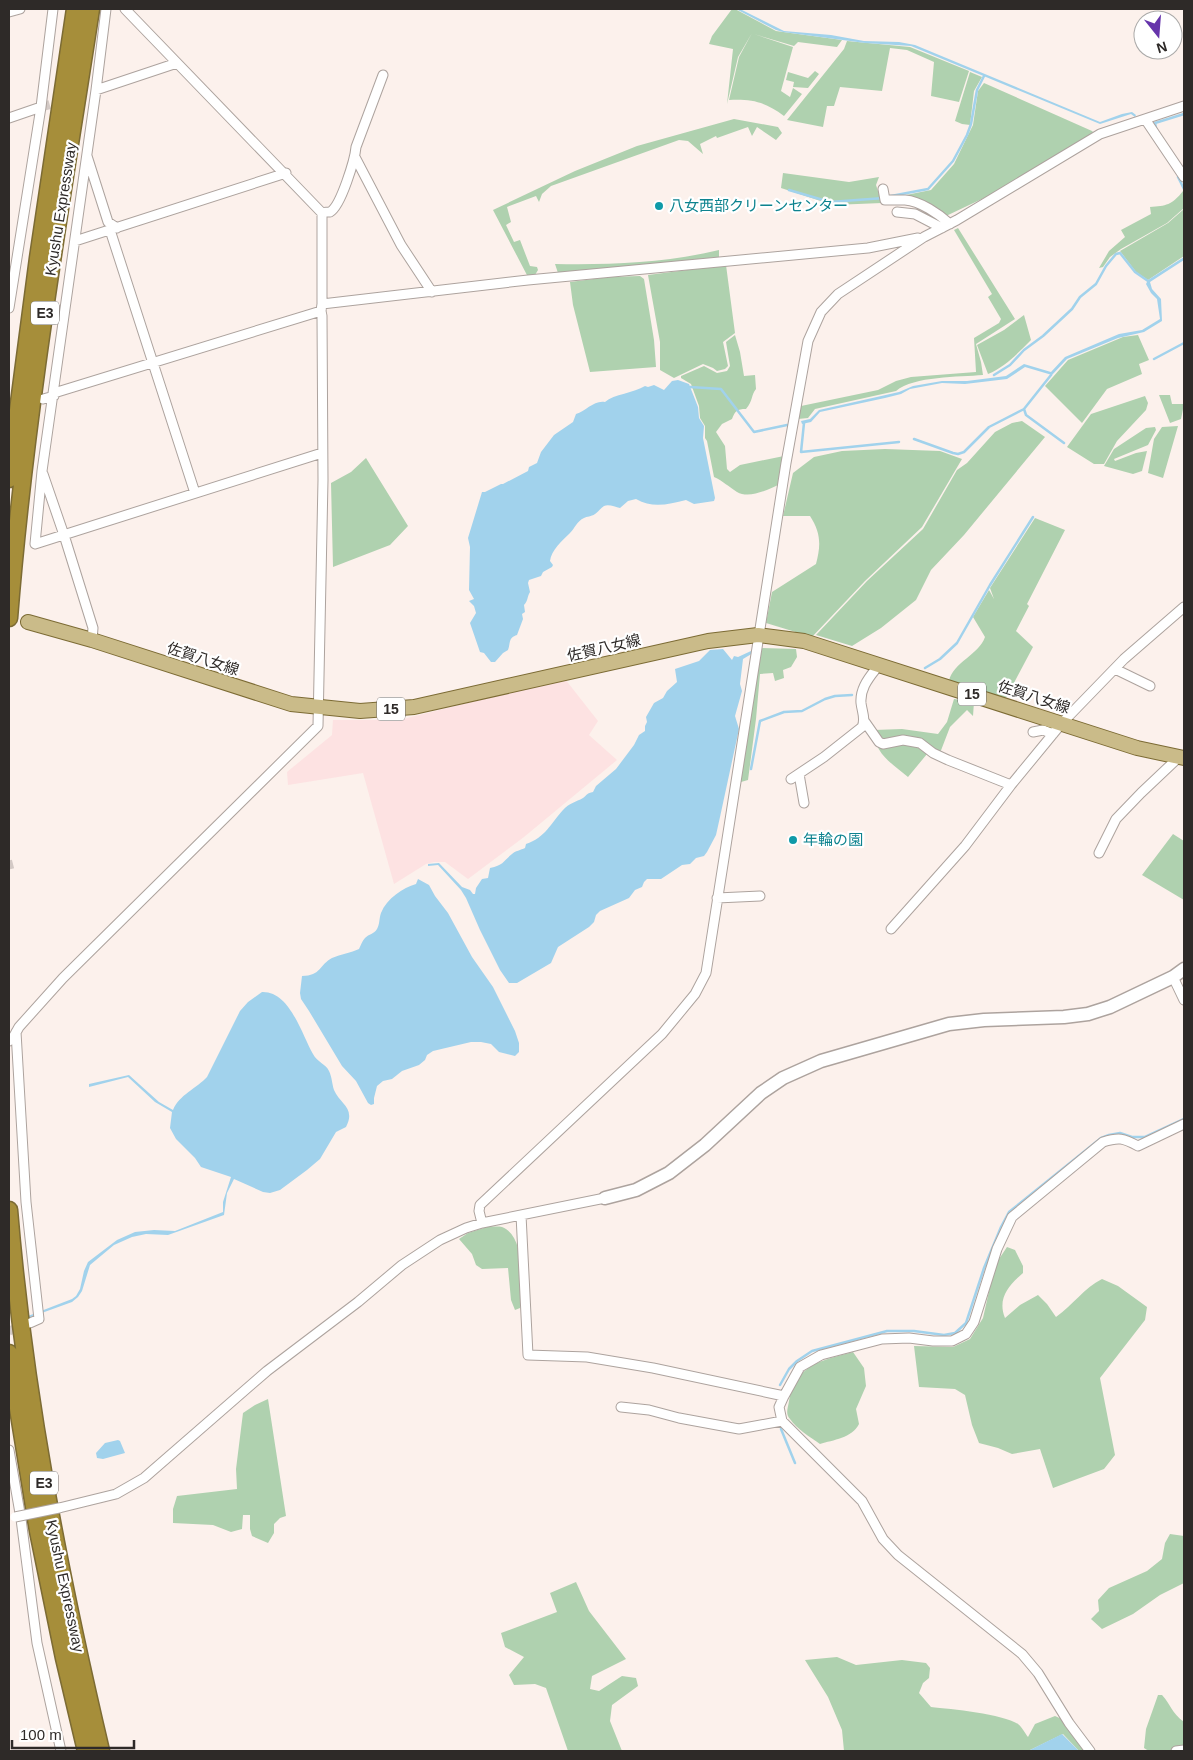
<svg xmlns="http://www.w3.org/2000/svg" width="1193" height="1760" viewBox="0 0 1193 1760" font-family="Helvetica,'Noto Sans JP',sans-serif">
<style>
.industrial{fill:#fde2e2}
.green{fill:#afd1af}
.water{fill:#a1d2ec}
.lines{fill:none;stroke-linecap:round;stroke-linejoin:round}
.stream{stroke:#a1d2ec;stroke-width:2.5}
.street-tunnel{stroke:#d3c9c5;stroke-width:9;stroke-dasharray:9 4.5;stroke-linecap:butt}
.street-casing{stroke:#ada39e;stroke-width:11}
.secondary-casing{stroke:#ada39e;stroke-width:15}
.primary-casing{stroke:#7c6b34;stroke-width:16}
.highway-casing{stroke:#7c6b34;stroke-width:19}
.street{stroke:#fff;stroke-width:9}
.secondary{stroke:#fff;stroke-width:12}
.primary{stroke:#cabb89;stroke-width:14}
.highway{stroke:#a68e3a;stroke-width:16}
.street-bridge-casing{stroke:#ada39e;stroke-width:11;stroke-linecap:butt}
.street-bridge{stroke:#fff;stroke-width:9}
.culture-dot{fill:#0f9aa8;stroke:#fff;stroke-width:2}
.labels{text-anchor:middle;stroke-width:4.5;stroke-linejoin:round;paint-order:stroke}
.shield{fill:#fff;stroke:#6d6a68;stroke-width:1}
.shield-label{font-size:14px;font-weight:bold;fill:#2e2a28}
.culture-label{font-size:15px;fill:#0d838f;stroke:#fff;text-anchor:start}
.street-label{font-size:15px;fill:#2e2a28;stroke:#fff}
</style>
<rect width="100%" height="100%" fill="#fcf1ec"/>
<path class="industrial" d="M565 679 598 721 589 735 617 760 524 837 468 879 445 862H434L426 864 394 884 363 773 288 785 287 772 332 735 333 720H399Z"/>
<path class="green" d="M732 9H735L776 31 842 40 837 47 798 42 794 46 754 34 793 47 781 91 790 97 793 88 802 94 784 116C765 102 753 99 729 100L739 57 752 33 738 57 727 104 733 49 709 44 712 36Z
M847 41 910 47 969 71 959 102 931 96 934 62 907 50 890 48 882 91 840 87 834 106H827L823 127 787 120 844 49Z
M815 71 819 74 808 88 793 87 794 82 786 80 788 72 808 78Z
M970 72 982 77 974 91 970 125 962 124 955 121Z
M984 83 1092 131 1094 133 1005 188 946 216 891 198 931 190 954 164 973 125 978 91Z
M734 119 778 127 782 133 776 140 757 127 752 136 748 127 717 138 716 136 700 144 703 154 688 141 679 140 551 186 542 194 539 202 536 196 507 207 511 222 506 225 514 242 520 240 530 266 537 267 538 270 535 275 528 277 493 210 575 171 637 146Z
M783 173 849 182 879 177 876 185 882 203 833 205 781 188Z
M1183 191 1184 208 1167 223 1121 249 1110 257 1103 267 1099 268 1109 251 1125 237 1121 230 1151 214 1150 207C1166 206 1172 205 1183 191Z
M1184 209V256L1148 280 1136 272 1120 251 1168 223Z
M958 228 1015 319 976 344 981 362 983 375C959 377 914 376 896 391L815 409 808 418 798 419 801 406 878 390 896 381 911 377 976 372 974 338 999 323 1001 319 988 297 992 294 954 230Z
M719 250V257L558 273 555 264C610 265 665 263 719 250Z
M726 265 735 333 723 342 728 366 725 369 717 371 713 368 703 364 674 378 660 370V342L648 275Z
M640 276 644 279 654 340 656 367 590 372 573 305 570 282 609 277Z
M1024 315 1031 340C1018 353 1005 367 988 374L977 345 1004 330Z
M735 335 740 352 744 376 755 375 756 389C751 395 753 401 746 409 737 409 735 411 732 419L722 424 716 432 725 446 727 469 730 472 740 465 784 456 780 484C768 490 749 499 737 492 729 487 723 481 714 477L707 441 705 438V426L700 418 699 406 691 384 681 378V376L704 366 717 373 727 371 730 366 726 342Z
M1138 335 1149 360 1139 364 1142 374 1107 389 1082 423 1045 386 1068 360 1123 337Z
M1159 395H1170L1172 404H1184L1181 419 1170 423Z
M1145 396 1148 403 1146 410 1117 441 1104 464H1094L1067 447 1091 414Z
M1022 421 1045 437 964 535 931 570 916 600 881 628 852 646 816 635 867 581 923 529 957 470 967 463 995 432 1012 423Z
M1178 426 1163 478 1148 473 1154 439 1162 427Z
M1155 427 1156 430 1148 445 1114 459 1115 461 1136 453 1147 451 1142 471 1133 474 1104 466 1114 449 1146 428Z
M885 449 940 451 962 459 922 527 865 581 812 637 766 623 772 592 816 564C821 545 821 533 810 516H783L793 473 814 457 842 451Z
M366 458 408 526 390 545 333 567 331 483 351 472Z
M1035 518 1065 530 1027 604 1029 606 1016 631 1033 647 1006 698 949 681C953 662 979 655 985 637L973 617 989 590 994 599 990 588Z
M759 648 796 649 797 657 791 667 783 670 784 678 775 681 773 673 760 674 756 719 748 780 741 782 738 787Z
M954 699 974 702 973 716 967 710 950 727 940 753 927 754 908 777C892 764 873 752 874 730L902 729 938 734 947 722Z
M1173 834 1184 841V900L1142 875Z
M490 1226C494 1227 499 1226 502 1227 525 1236 521 1279 522 1300L520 1308 515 1310 511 1300 508 1268 482 1269 476 1265 472 1254 459 1239 468 1233Z
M1007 1247 1015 1250 1023 1266V1273C1009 1285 997 1298 1005 1318L1020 1305 1038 1295 1047 1304 1056 1317C1073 1305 1084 1288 1102 1279L1118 1286 1147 1307 1145 1320 1100 1378 1115 1455 1104 1469 1053 1488 1040 1449 1012 1454 998 1448 979 1443 972 1425 965 1395 955 1389 919 1387 914 1346 953 1347 970 1339 983 1318 995 1265Z
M853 1352 864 1368 866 1386 856 1409 859 1424C852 1438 833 1440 820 1444 810 1437 797 1429 790 1419 785 1414 788 1408 789 1401 795 1365 822 1360 853 1352Z
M268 1399 286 1516 280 1518 274 1524V1533L268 1543 252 1536 250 1529V1515H243L242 1529 231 1532 213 1525 173 1523V1509L177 1496 237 1489 236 1469 243 1413 255 1405Z
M1170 1534 1184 1536V1583L1160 1595 1133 1614 1102 1629 1091 1619 1099 1611 1098 1600 1109 1588 1147 1571 1162 1559 1165 1543Z
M576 1582 589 1611 626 1659 592 1676 590 1689 599 1691 622 1676 636 1678 638 1686 612 1705 610 1721 622 1751H568L546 1688 535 1684 514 1685 509 1675 524 1657 505 1647 501 1633 557 1612 550 1593Z
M837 1657 856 1665 902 1660 926 1663 930 1668 929 1678 923 1683 919 1693 931 1707C951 1709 1003 1714 1018 1724 1022 1727 1025 1733 1028 1737L1035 1724 1055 1716 1064 1720 1086 1751H1079L1063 1734 1028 1751H844L842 1730 828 1697 805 1660Z
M1158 1695H1162C1171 1705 1171 1712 1184 1722V1747C1173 1750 1153 1755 1144 1748L1146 1729Z"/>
<path class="water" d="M736 9H740L784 31 831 35 864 41 899 42 915 45 1100 122 1122 114 1132 112 1136 115 1135 117 1131 114 1100 124 911 46 865 43 783 32 776 30Z
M1184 257V260L1150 282 1152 289 1161 299 1162 321 1144 332 1118 338 1067 359 1052 375 1025 367 1007 379 965 384 942 383 910 389 901 394 885 398 820 412 811 422 802 424 801 421 810 419 819 410 899 392 913 386 942 381H967L1006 376 1024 364 1051 372 1065 357 1119 334 1142 330 1160 319 1157 299 1151 293 1146 284 1148 280Z
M678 380 689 384 698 407 699 418 704 426 703 438 715 498 714 501 694 504 686 500C669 504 653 509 636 499L628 501 620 508C615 507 609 504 604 506 601 508 598 512 595 514 591 517 587 516 584 518 577 521 575 528 570 533 563 540 551 550 550 561L553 565 552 567 543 572 541 576 529 580 528 583 530 592C527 597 528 601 524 605L525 612 522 614 523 619 517 635C508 638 511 642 508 650L503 653 495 662H491L484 653 480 652 470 623 476 613 474 606 469 601 474 599 469 590 470 547 468 538 482 492H485L501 484H503L528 471 529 467 537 463 541 452 554 435 573 422 576 414C586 411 594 400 605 402 614 394 634 393 645 386L648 387 654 385 664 390 672 381Z
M723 649 732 660 734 656 738 657 751 651 753 653 743 659 740 684 742 691 735 716 739 729 720 817 716 835 707 852 704 856 696 858 690 864 682 865 661 879H647L644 882 642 887 635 890 629 898 600 911 596 915 594 922 589 927 558 947 551 963 517 983H509L500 970 480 930 466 898 461 890 438 865 428 866V864L439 863 462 887 470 890 473 894H475L476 888 482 879 488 878 490 868C504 865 503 861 512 854 515 851 521 850 525 848L526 844C545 838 551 823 563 810 569 803 576 802 583 798 587 795 587 793 593 792L596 786 616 769 634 745 639 735 645 731V726L647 722 646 717 654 703 663 698 667 691 677 682 675 669 699 661 710 650Z
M418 879 429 885 435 896 448 913 472 957 493 987 515 1031 519 1043V1052L515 1056 499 1052 491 1044 481 1042H471L433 1051 427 1055 425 1060 419 1065 402 1071 392 1079 383 1081 377 1086 374 1098V1104L371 1105 368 1103 356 1081 342 1066 309 1011 301 999 300 993 302 976C321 976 320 964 332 958 341 954 351 953 359 949 361 945 362 941 365 938 369 934 374 934 377 929 380 924 379 918 381 913 387 898 403 888 416 884Z
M262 992C290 991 302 1035 313 1054 317 1062 326 1064 329 1071 332 1077 332 1084 334 1090 340 1104 356 1108 346 1127L336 1132 320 1159 307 1170 280 1190 270 1193 263 1192 234 1179 227 1193 224 1215 168 1235 146 1234 132 1237 114 1245 90 1265 82 1291 78 1297 72 1302 28 1318V1316L72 1299 76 1296 80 1289 84 1271 88 1262 117 1240 135 1232 154 1230 175 1231 223 1212V1202L231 1177 201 1167 195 1158 176 1139 170 1128 172 1112 155 1102 128 1077 89 1087V1084L129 1075 159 1102 173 1110C179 1095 197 1088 207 1077L240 1011 248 1002Z
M118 1440 120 1441 125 1453 103 1459 97 1458 96 1453 105 1443Z
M1062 1734 1079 1751H1028Z"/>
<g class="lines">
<path class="stream" d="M1156 128 1155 123 1184 114
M1178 177 1184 189
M789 190 830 202 884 198
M891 196 928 189 953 161 967 135 971 124 977 90 984 76
M1154 359 1184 343
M994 375 1010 365 1024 350 1043 336 1072 309 1080 297 1096 284 1106 266 1116 254 1120 253 1135 272 1148 281
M690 387 721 389 754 432 787 425
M1024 409 1026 415 1064 443
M804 423 801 452 899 442
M914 439 953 453 958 454 964 452 989 427 1024 409 1051 375
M925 668 940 659 957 643 990 585 1033 517
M751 769 760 721 784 712 802 711 825 699 835 696 852 695
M780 1385 789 1369 797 1361 812 1351 887 1331H914L944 1335 955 1333 966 1323 984 1268 1001 1227 1009 1212 1101 1138 1109 1135 1120 1133 1132 1137H1145L1184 1119
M781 1429 795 1463"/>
<path class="street-tunnel" d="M41 107 63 101
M9 865 13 864
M9 1331 25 1325"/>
<defs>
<path id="street" d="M106 9 96 90 42 471 35 544 322 453
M9 12 20 9
M96 90 177 63
M9 118 41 107
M1145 119 1184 177
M87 156 108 222 117 228
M355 157 401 245 432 292
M883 189 885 200C892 200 899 200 905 200 920 201 939 214 950 224
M897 212 915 214 942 228
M322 213C323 212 329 212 330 212 341 206 355 159 356 147L383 75
M110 230 195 493
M75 241 286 173
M322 304 528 280 868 248 918 238
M9 308 41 107 53 9
M54 393 321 311
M43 399 54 396
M43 474 64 535 93 628 92 640
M1115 669 1150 686
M865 722 879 742 883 744 903 740 920 743 933 753 948 760 1011 785
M1033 732 1043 730 1053 734
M799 774 804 803
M791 779 824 757 862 727C866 719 862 712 861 703 860 690 867 680 875 670
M1099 853 1116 819 1141 793 1178 758
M717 898 760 896
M891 929 965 846 1011 785 1062 723 1124 659 1184 607
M1173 977 1184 1000
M16 1032 26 1202 39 1319 30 1323
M9 1041 14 1036 19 1027 63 978 318 726 323 480 322 316 321 311 322 304V213L125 9
M521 1215 528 1355 587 1357 653 1368 784 1396
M482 1223 479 1211 480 1205 662 1034 695 994 706 973 786 463 808 341 821 312 838 294 924 237 957 220 1100 134 1184 106
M621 1407 649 1410 679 1418 739 1429 782 1421
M9 1450 21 1519 37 1643 61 1751
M59 1508 116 1494 144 1478 267 1371 358 1302 402 1265 440 1240 466 1228 482 1223 605 1198
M1090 1751 1069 1723 1038 1673 1022 1654 898 1555 883 1539 862 1501 782 1421 779 1407 784 1396 800 1367 821 1355 882 1339 909 1338 933 1341H952L966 1334 974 1322 997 1249 1012 1217 1103 1142C1119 1137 1123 1138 1138 1146L1184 1124
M1176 1751 1184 1750"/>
<path id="secondary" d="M605 1198 636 1190 669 1173 705 1145 761 1093 783 1078 821 1061 949 1024 984 1020 1064 1017 1088 1014 1110 1007 1173 977 1184 969"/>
<path id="primary" d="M28 622 92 640 291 704 360 711 414 707 708 641 758 635 804 641 1137 748 1184 758"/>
<path id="highway" d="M9 479 38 258 75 9
M9 618C25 414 60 211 91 9
M9 1210C24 1393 59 1573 101 1751
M9 1353 38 1531 64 1658 86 1751"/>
</defs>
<use href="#street" class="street-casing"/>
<use href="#secondary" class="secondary-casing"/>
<use href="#primary" class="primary-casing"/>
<use href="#highway" class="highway-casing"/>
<use href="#street" class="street"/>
<use href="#secondary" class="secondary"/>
<use href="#primary" class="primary"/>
<use href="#highway" class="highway"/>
<defs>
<path id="street-bridge" d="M15 1517 59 1508"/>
</defs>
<use href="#street-bridge" class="street-bridge-casing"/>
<use href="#street-bridge" class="street-bridge"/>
</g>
<g class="culture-dot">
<circle cx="659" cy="206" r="5"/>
<circle cx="793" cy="840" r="5"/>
</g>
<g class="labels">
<g class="shield">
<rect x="31" y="301.5" width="28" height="23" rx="4"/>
<rect x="958" y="682.5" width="28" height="23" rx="4"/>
<rect x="377" y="697.5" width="28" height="23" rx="4"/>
<rect x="30" y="1471.5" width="28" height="23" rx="4"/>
</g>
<g class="shield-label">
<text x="45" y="318">E3</text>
<text x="972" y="699">15</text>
<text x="391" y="714">15</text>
<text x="44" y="1488">E3</text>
</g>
<g class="culture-label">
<text x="669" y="211">八女西部クリーンセンター</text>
<text x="803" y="845">年輪の園</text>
</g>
<g class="street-label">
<text transform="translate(61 209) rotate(-81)" y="5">Kyushu Expressway</text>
<text transform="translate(604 648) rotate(-13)" y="5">佐賀八女線</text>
<text transform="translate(203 659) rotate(18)" y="5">佐賀八女線</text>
<text transform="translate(1034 697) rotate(18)" y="5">佐賀八女線</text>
<text transform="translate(65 1586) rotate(78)" y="5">Kyushu Expressway</text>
</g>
</g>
<rect width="1193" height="1760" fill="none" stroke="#2e2a28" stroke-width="20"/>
<g transform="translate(1158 35) rotate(163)"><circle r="24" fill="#ffffff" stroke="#abaaa9"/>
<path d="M0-4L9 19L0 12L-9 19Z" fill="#6634ab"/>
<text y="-8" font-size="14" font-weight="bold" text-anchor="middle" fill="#2e2a28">N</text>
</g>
<path d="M12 1740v8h122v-8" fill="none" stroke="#2e2a28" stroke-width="2.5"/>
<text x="20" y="1740" font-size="15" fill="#2e2a28" stroke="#ffffff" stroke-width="4" paint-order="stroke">100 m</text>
</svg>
